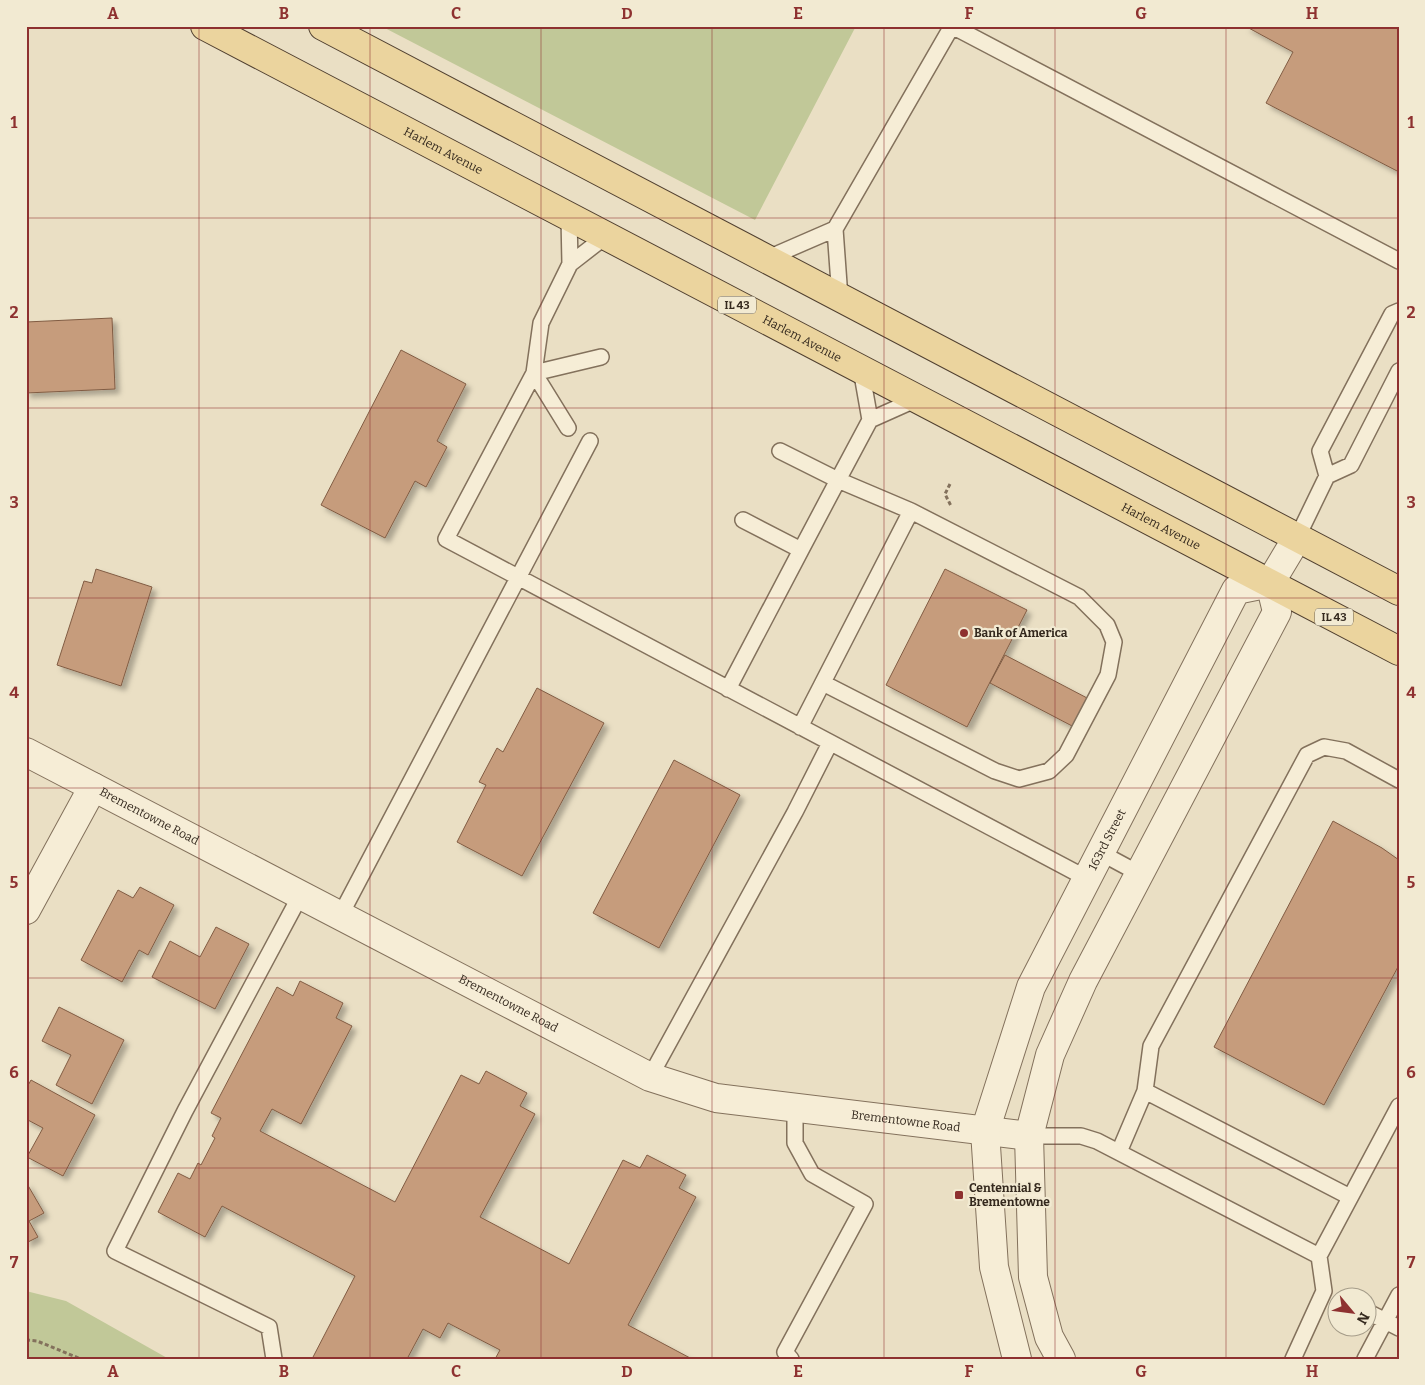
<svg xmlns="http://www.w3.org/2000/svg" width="1425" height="1385" viewBox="0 0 1425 1385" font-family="Bitter,serif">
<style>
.green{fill:#c1c898}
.building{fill:#c69c7c;stroke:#815c43;filter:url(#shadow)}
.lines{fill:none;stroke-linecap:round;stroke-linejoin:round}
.service-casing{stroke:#83715c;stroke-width:18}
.minor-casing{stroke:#83715c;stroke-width:30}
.primary-casing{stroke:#514030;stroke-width:30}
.path{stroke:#83715c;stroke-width:3;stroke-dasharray:4 2.5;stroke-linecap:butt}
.service{stroke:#f6edd6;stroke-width:15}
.minor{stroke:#f6edd6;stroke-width:28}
.primary{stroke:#ebd49e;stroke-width:28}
.grid{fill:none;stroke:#8e3130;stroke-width:1;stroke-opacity:0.55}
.poi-dot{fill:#8e3130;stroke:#f2ead2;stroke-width:2}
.labels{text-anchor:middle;stroke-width:4.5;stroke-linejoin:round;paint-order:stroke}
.shield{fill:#f2ead2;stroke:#6d6354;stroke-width:1}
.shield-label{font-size:11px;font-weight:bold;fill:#34291e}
.street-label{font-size:12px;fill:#34291e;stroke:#f2ead2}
.poi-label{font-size:12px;font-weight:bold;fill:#34291e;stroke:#f2ead2;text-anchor:start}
.neatline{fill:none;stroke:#8e3130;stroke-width:2}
.grid-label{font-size:16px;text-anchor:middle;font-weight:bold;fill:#8e3130}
</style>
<defs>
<filter id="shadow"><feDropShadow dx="4.5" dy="4.5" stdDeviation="2.5" flood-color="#0004"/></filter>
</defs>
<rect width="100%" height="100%" fill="#eadfc4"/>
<path class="green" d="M381 26H856L755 220Z
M26 1291 66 1301 169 1359H26Z"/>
<path class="building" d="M1245 26H1399V172L1266 103 1293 52Z
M112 318 115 389 26 393V322Z
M401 350 466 384 437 441 447 447 426 487 415 481 385 538 321 505Z
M96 569 152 587 121 686 57 665 84 581 92 583Z
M945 569 1027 610 967 727 886 685Z
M1005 655 1089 699 1074 727 990 683Z
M537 688 604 723 522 876 457 842 486 785 479 782 497 748 503 752Z
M674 760 740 795 659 948 593 913Z
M1333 821 1382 848 1399 860V965L1324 1105 1214 1047Z
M140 887 174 905 148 955 139 950 122 982 81 960 118 890 133 898Z
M216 927 249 944 215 1009 152 977 170 941 200 957Z
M300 981 343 1003 336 1018 352 1026 301 1124 272 1109 260 1131 395 1202 461 1075 479 1084 486 1071 527 1093 520 1106 535 1114 480 1217 569 1264 623 1160 640 1168 647 1155 686 1175 679 1188 696 1197 628 1325 692 1359H495L500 1350 448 1323 440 1338 423 1329 407 1359H312L355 1276 222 1206 205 1237 158 1212 178 1173 190 1179 198 1163 201 1165 215 1138 212 1136 221 1118 211 1113 277 987 293 996Z
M59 1007 124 1040 92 1104 56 1085 71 1055 42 1041Z
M31 1080 95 1115 63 1176 27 1157 43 1128 26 1119V1089Z
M26 1182 44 1213 29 1221 38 1237 26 1243Z"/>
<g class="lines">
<defs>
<path id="service" d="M952 26 1399 261
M569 217 570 264 606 236
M835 229 952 26
M766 259 835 229 840 298
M570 264 541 323 534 373 446 539 1088 879
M861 369 870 420 917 399
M568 428 534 373 601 357
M780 451 838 480 870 420
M1327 476 1351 465 1399 371
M743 520 801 550 838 480 911 511 1079 597 1107 625 1114 642 1108 675 1066 755 1049 771 1019 779 995 771 823 683
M1297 538 1327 476 1320 451 1392 314 1399 311
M728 689 801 550
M800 727 911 511
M1101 853 1140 874
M340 916 590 441
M650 1077 795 812 830 743
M1145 1091 1350 1197
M1029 1136H1081L1097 1141 1319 1256 1399 1106
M1119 1152 1145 1091 1151 1046 1307 755 1324 747 1346 751 1399 780
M1368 1312 1399 1328
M274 1359 269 1327 115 1251 185 1111 300 896
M791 1359 785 1352 865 1204 812 1174 795 1143V1108
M1293 1359 1324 1291 1319 1256
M1365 1359 1399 1295"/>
<g id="minor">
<path id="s1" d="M26 752 650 1077 716 1098 1029 1136"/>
<path d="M26 910 93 787"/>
<path id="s2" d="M1017 1359 994 1267 985 1131 1031 987 1236 590 1270 583"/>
<path d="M1061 1359 1049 1337 1033 1277 1029 1136 1050 1055 1083 981 1277 612 1270 583 1297 538"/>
</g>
<g id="primary">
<path id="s3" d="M205 26 1399 651"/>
<path d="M323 26 1399 591"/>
</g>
</defs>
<use href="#service" class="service-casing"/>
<use href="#minor" class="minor-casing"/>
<use href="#primary" class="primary-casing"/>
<path class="path" d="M950 484 945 494 951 506
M26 1340 37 1341 81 1359"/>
<use href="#service" class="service"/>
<use href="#minor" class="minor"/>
<use href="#primary" class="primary"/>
</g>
<path class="grid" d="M199 26V1359M370 26V1359M541 26V1359M712 26V1359M884 26V1359M1055 26V1359M1226 26V1359M26 218H1399M26 408H1399M26 598H1399M26 788H1399M26 978H1399M26 1168H1399"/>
<g class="poi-dot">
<circle cx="964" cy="633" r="5"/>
<rect x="954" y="1190" width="10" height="10" rx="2.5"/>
</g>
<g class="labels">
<g class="shield">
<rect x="718" y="296.5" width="38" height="17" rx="4"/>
<rect x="1315" y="608.5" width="38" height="17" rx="4"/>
</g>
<g class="shield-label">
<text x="737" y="309">IL 43</text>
<text x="1334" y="621">IL 43</text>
</g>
<g class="street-label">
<text dy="4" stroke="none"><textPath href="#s3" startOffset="269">Harlem Avenue</textPath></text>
<text dy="4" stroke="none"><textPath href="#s3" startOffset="674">Harlem Avenue</textPath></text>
<text dy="4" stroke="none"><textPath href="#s3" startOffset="1079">Harlem Avenue</textPath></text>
<text dy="4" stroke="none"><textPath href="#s1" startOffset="139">Brementowne Road</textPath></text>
<text dy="4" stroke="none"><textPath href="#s2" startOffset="548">163rd Street</textPath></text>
<text dy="4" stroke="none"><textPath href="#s1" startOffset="544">Brementowne Road</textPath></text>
<text dy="4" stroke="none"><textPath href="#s1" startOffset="964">Brementowne Road</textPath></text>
</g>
<g class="poi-label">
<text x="974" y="637">Bank of America</text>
<text x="969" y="1192">Centennial &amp;<tspan x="969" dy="14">Brementowne</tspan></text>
</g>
</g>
<rect width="1425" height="1385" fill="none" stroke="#f2ead2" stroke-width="55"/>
<g transform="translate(1352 1312) rotate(119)"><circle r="24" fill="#f2ead2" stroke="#a69d8a"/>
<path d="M0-4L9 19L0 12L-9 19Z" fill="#8e3130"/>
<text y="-8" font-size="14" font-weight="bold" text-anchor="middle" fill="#34291e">N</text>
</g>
<rect x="28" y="28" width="1370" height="1330" class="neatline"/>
<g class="grid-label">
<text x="113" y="19">A</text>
<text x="284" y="19">B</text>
<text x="456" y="19">C</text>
<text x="627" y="19">D</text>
<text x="798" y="19">E</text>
<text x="969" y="19">F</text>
<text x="1141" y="19">G</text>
<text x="1312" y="19">H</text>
<text x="14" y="128">1</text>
<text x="1411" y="128">1</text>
<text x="14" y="318">2</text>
<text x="1411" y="318">2</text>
<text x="14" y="508">3</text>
<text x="1411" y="508">3</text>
<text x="14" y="698">4</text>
<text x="1411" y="698">4</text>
<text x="14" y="888">5</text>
<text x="1411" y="888">5</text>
<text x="14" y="1078">6</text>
<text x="1411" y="1078">6</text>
<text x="14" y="1268">7</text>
<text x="1411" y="1268">7</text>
<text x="113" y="1377">A</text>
<text x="284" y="1377">B</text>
<text x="456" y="1377">C</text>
<text x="627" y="1377">D</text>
<text x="798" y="1377">E</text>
<text x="969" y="1377">F</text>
<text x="1141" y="1377">G</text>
<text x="1312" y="1377">H</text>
</g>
</svg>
